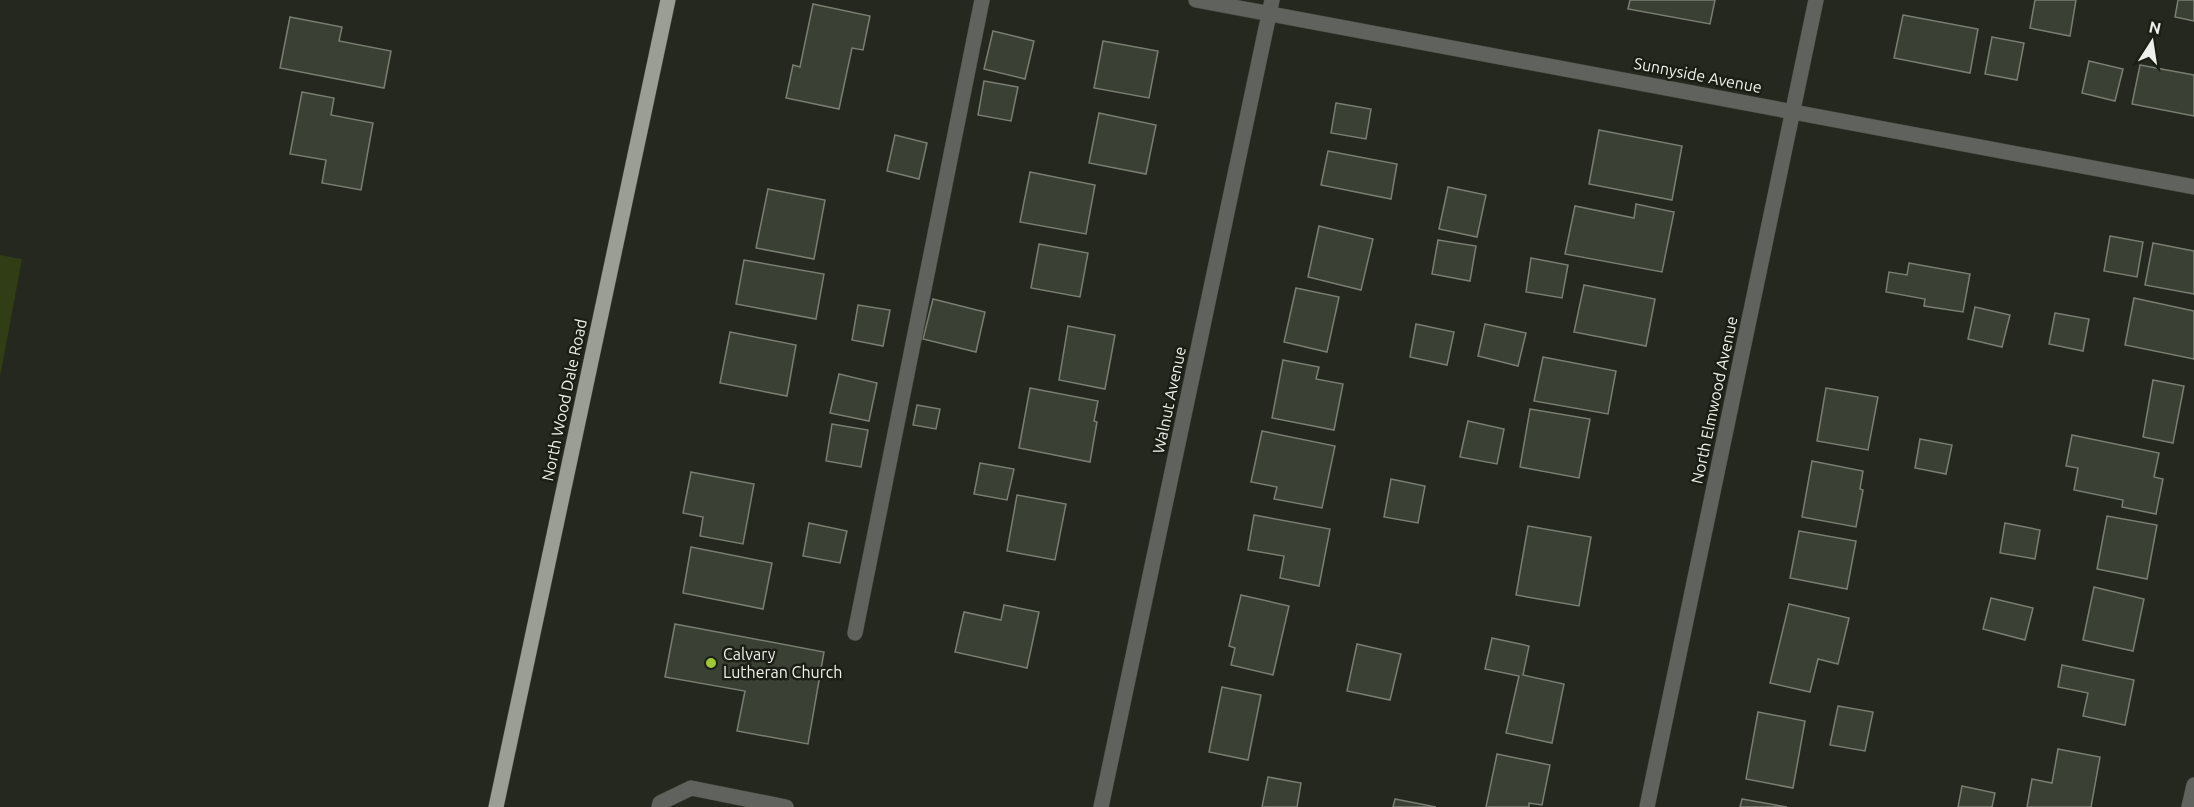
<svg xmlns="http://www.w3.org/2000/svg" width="2194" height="807" viewBox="0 0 2194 807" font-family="Ubuntu,sans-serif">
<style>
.green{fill:#303d15}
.building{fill:#3b4035;stroke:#797e72;stroke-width:1.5}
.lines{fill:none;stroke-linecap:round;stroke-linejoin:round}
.minor-casing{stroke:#40443b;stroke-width:16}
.major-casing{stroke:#40443b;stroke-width:16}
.minor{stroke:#60625d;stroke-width:15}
.major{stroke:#9a9e94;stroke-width:15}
.poi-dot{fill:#9eca2f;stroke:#1b1e15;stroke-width:2}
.labels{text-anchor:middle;stroke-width:5;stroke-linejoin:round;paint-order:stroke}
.street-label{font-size:16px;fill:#eef1eb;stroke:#1b1e15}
.poi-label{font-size:16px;fill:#eef1eb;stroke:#1b1e15;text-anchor:start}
</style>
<rect width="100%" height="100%" fill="#24281e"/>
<path class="green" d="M0 255 22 259 0 377Z"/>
<path class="building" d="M1630 0H1715L1710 24 1628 9Z
M2035 0H2076L2070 36 2030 28Z
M2178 0H2194V21L2175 17Z
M813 4 870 16 863 50 852 48 839 109 786 98 793 65 800 67Z
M1903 15 1978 29 1970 73 1894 58Z
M290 17 342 27 339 41 391 51 384 88 280 68Z
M993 31 1034 41 1025 79 984 69Z
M1992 37 2024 43 2017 80 1985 74Z
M1103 41 1158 51 1149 98 1094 88Z
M2089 61 2123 69 2115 101 2082 93Z
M2140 65 2194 75V116L2132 104Z
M984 81 1018 87 1011 121 978 115Z
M302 92 334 98 331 115 373 123 361 190 322 183 326 160 290 154Z
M1336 103 1371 109 1366 139 1331 133Z
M1099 113 1156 125 1146 174 1089 163Z
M1599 130 1682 146 1672 200 1589 184Z
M895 135 927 143 919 179 887 171Z
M1328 151 1397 164 1391 199 1321 185Z
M1030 172 1095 185 1086 234 1020 222Z
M1448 187 1486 195 1477 237 1439 229Z
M768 189 825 200 814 259 756 248Z
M1636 204 1674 212 1662 272 1565 254 1575 206 1634 218Z
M1319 226 1373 239 1361 290 1308 277Z
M2110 236 2143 242 2137 277 2104 271Z
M1438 240 1476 246 1470 281 1432 274Z
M2153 243 2194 251V294L2145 285Z
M1039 244 1088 253 1080 297 1031 288Z
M1531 258 1568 265 1562 298 1526 292Z
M744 260 824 274 816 319 736 304Z
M1909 263 1970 274 1963 312 1924 306 1925 299 1886 292 1889 272 1907 275Z
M1584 285 1655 299 1646 346 1574 332Z
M1296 288 1339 297 1327 352 1284 342Z
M2134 298 2194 311V359L2125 345Z
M933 299 985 312 976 352 923 339Z
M858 305 890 310 883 346 852 340Z
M1975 307 2010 315 2002 347 1968 339Z
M2055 313 2089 319 2083 351 2049 344Z
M1416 324 1454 332 1447 365 1410 357Z
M1485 324 1526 333 1518 366 1478 356Z
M1068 326 1115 335 1105 389 1059 380Z
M730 332 796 345 787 396 720 383Z
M1543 357 1616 371 1608 414 1534 401Z
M1283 360 1319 367 1316 379 1343 384 1334 430 1272 418Z
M839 374 877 383 869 421 830 413Z
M2153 380 2184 386 2173 443 2143 437Z
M1030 388 1098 401 1094 421 1097 422 1090 462 1019 448Z
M1826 388 1878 397 1868 450 1817 441Z
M917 405 940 409 936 429 913 425Z
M1530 409 1590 419 1579 478 1520 467Z
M1468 421 1504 429 1497 464 1460 457Z
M832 424 868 430 861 467 826 461Z
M1262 431 1335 446 1322 508 1274 499 1277 487 1251 482Z
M2072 435 2159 453 2154 477 2163 479 2156 514 2122 507 2123 500 2074 490 2078 468 2066 466Z
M1920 439 1952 445 1946 474 1915 468Z
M1812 461 1863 471 1860 489 1863 490 1856 527 1802 517Z
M980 463 1014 469 1007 500 974 494Z
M691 472 754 484 743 544 700 536 703 517 683 513Z
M1391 479 1425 486 1418 523 1384 517Z
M1017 495 1066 504 1055 560 1007 551Z
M1254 515 1330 529 1319 586 1280 578 1284 556 1248 550Z
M2107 516 2157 525 2147 579 2097 569Z
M809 523 847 531 840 563 803 556Z
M2005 523 2040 530 2035 559 2000 553Z
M1528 526 1591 537 1579 606 1516 595Z
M1799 531 1856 541 1847 589 1790 578Z
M691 547 772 563 763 609 683 593Z
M2094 587 2144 599 2133 651 2083 640Z
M1241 595 1289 606 1273 675 1231 665 1235 648 1229 646Z
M1991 598 2033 608 2025 640 1983 629Z
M1789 604 1849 618 1838 664 1818 659 1810 692 1770 683Z
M1004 605 1039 612 1027 668 955 652 964 612 1001 620Z
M675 624 824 652 808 744 737 731 745 691 665 677Z
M1492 638 1529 646 1523 675 1564 684 1552 743 1506 733 1519 676 1485 669Z
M1357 644 1401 654 1390 700 1347 691Z
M2062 665 2134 680 2125 725 2083 716 2088 693 2058 687Z
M1222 687 1261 695 1248 760 1209 752Z
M1838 706 1873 712 1865 751 1830 745Z
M1758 712 1805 721 1793 788 1746 779Z
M2058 749 2100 757 2091 807H2027L2032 779 2052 783Z
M1497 754 1550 765 1542 805 1529 803V807H1486Z
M1268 777 1301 783 1297 807H1262Z
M1962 786 1995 793 1992 807H1958Z
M1395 799 1436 807H1393Z
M1742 799 1787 807H1740Z"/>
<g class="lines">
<defs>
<path id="minor" d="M1196 0 2194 187
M855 633 982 0
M659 807 660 803 691 788 786 807
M1101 807 1272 0
M1647 807 1816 0
M2189 807 2194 785"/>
<path id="major" d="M496 807 668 0"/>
</defs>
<use href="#minor" class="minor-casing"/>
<use href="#major" class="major-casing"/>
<use href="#minor" class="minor"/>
<use href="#major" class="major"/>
</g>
<circle class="poi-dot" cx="711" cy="663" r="6"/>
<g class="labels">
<g class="street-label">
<text transform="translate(1698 75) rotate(11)" y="6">Sunnyside Avenue</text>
<text transform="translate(564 400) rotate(-78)" y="6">North Wood Dale Road</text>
<text transform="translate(1169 400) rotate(-78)" y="6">Walnut Avenue</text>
<text transform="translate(1714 400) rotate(-78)" y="6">North Elmwood Avenue</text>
</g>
<g class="poi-label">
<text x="723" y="660">Calvary<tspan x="723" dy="18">Lutheran Church</tspan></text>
</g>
</g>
<g transform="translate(2152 42) rotate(12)" stroke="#1b1e15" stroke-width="4.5" paint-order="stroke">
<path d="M0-4.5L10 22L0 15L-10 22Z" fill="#eef1eb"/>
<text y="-9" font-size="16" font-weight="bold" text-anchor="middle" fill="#eef1eb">N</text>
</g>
</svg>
